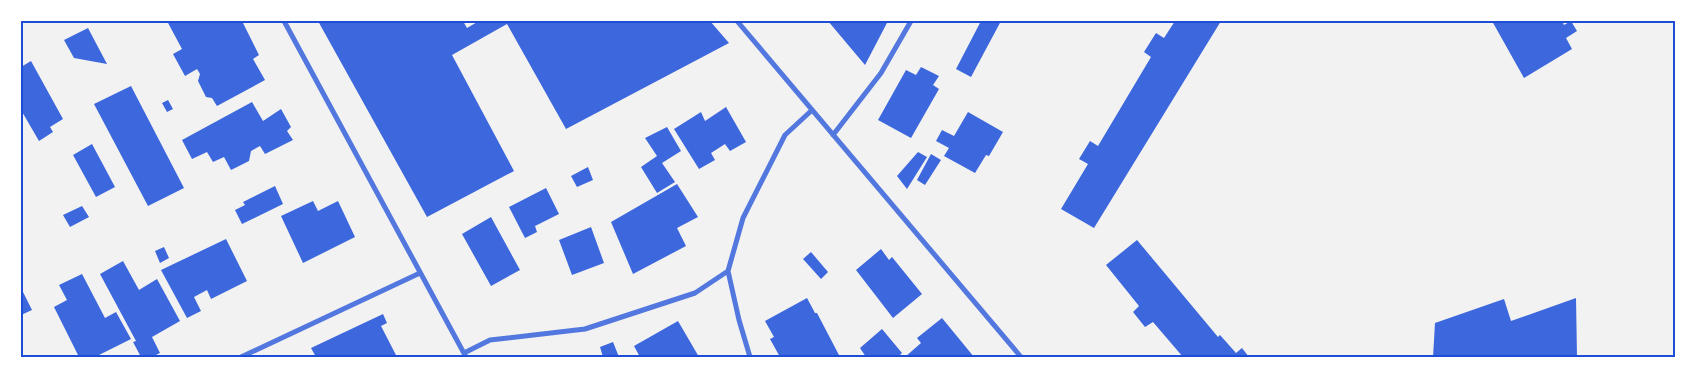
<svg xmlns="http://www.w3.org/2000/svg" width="1697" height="378" viewBox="0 0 1697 378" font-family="Lato,sans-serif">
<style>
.building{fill:#3d67dc}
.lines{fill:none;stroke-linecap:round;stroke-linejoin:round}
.minor{stroke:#5277de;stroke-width:5}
.neatline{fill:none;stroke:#1d4ed8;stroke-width:2}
</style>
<rect width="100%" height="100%" fill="#f2f2f2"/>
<path class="building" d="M167 21H242L259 55 253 59 265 80 217 106 212 98 206 97 198 81 200 74 197 69 185 76 173 54 182 49Z
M318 21H463L467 28 479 21H710L729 43 566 129 507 24 452 55 514 171 427 217Z
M828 21H888L865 65Z
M981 21H1001L971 77 956 69Z
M1175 21H1221L1094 228 1061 209 1088 164 1079 159 1090 141 1098 146 1151 57 1144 52 1156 33 1164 38Z
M1492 21H1562L1564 25 1571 21 1577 31 1566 38 1572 49 1524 78Z
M88 28 107 64 74 58 64 40Z
M31 61 63 119 50 127 53 132 39 141 21 110V67Z
M921 67 939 76 933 85 939 89 911 138 878 120 906 70 916 75Z
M131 86 184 188 148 206 94 104Z
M168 100 173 109 167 112 162 103Z
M252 102 263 121 281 109 291 127 287 131 293 140 265 154 260 146 251 151 249 161 231 170 224 157 213 162 207 152 192 159 182 140Z
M726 107 746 142 730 151 725 144 711 153 715 160 699 169 674 129 701 112 705 121Z
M968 112 1003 132 989 156 986 155 975 173 944 156 949 148 936 141 942 130 954 136Z
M667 127 681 151 662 163 675 182 657 193 641 167 657 156 645 138Z
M92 144 115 187 96 197 73 155Z
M918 152 927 157 907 189 897 176Z
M931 154 941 160 925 185 917 180Z
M588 167 593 180 577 187 571 176Z
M677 184 698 217 677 228 686 246 633 274 611 222Z
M275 186 283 204 242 224 235 210 245 205 243 202Z
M546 188 559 214 535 226 537 232 525 238 509 207Z
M313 201 318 211 338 201 355 237 303 263 281 216Z
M82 206 89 217 70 227 63 215Z
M491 217 520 270 491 286 462 234Z
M591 227 604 263 572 275 559 240Z
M226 239 247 281 211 299 207 290 194 297 201 311 187 318 161 270Z
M1137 240 1218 337 1220 335 1236 353 1242 348 1249 357H1183L1153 322 1145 327 1133 312 1139 306 1106 265Z
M164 247 169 258 160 263 155 251Z
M881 249 889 260 892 257 922 294 893 318 856 270Z
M811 252 828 272 821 279 803 259Z
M123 261 139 290 157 279 180 321 152 337 160 353 152 357H141L133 342 136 341 100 274Z
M82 274 105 318 116 312 131 339 95 357H79L54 307 67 300 59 285Z
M23 292 32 310 21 315V293Z
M807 298 815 313H817L840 357H780L770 339 774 337 765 321Z
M1576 298 1577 357H1433L1435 323 1504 299 1511 321Z
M383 314 387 323 381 326 397 357H316L311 348Z
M942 318 974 357H905L921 343 917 338Z
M678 321 699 357H640L634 346Z
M882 329 902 353 898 357H866L860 348Z
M613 342 619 357H603L600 347Z"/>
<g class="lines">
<path class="minor" d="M284 21 466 357
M737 21 1021 357
M833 135 881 73 911 21
M464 353 490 340 585 329 695 293 728 271
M241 357 420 273
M750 357 739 320 728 271 743 218 785 135 811 111"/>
</g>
<rect width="1697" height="378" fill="none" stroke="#ffffff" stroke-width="45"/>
<rect x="22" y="22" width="1652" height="334" class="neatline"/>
</svg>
